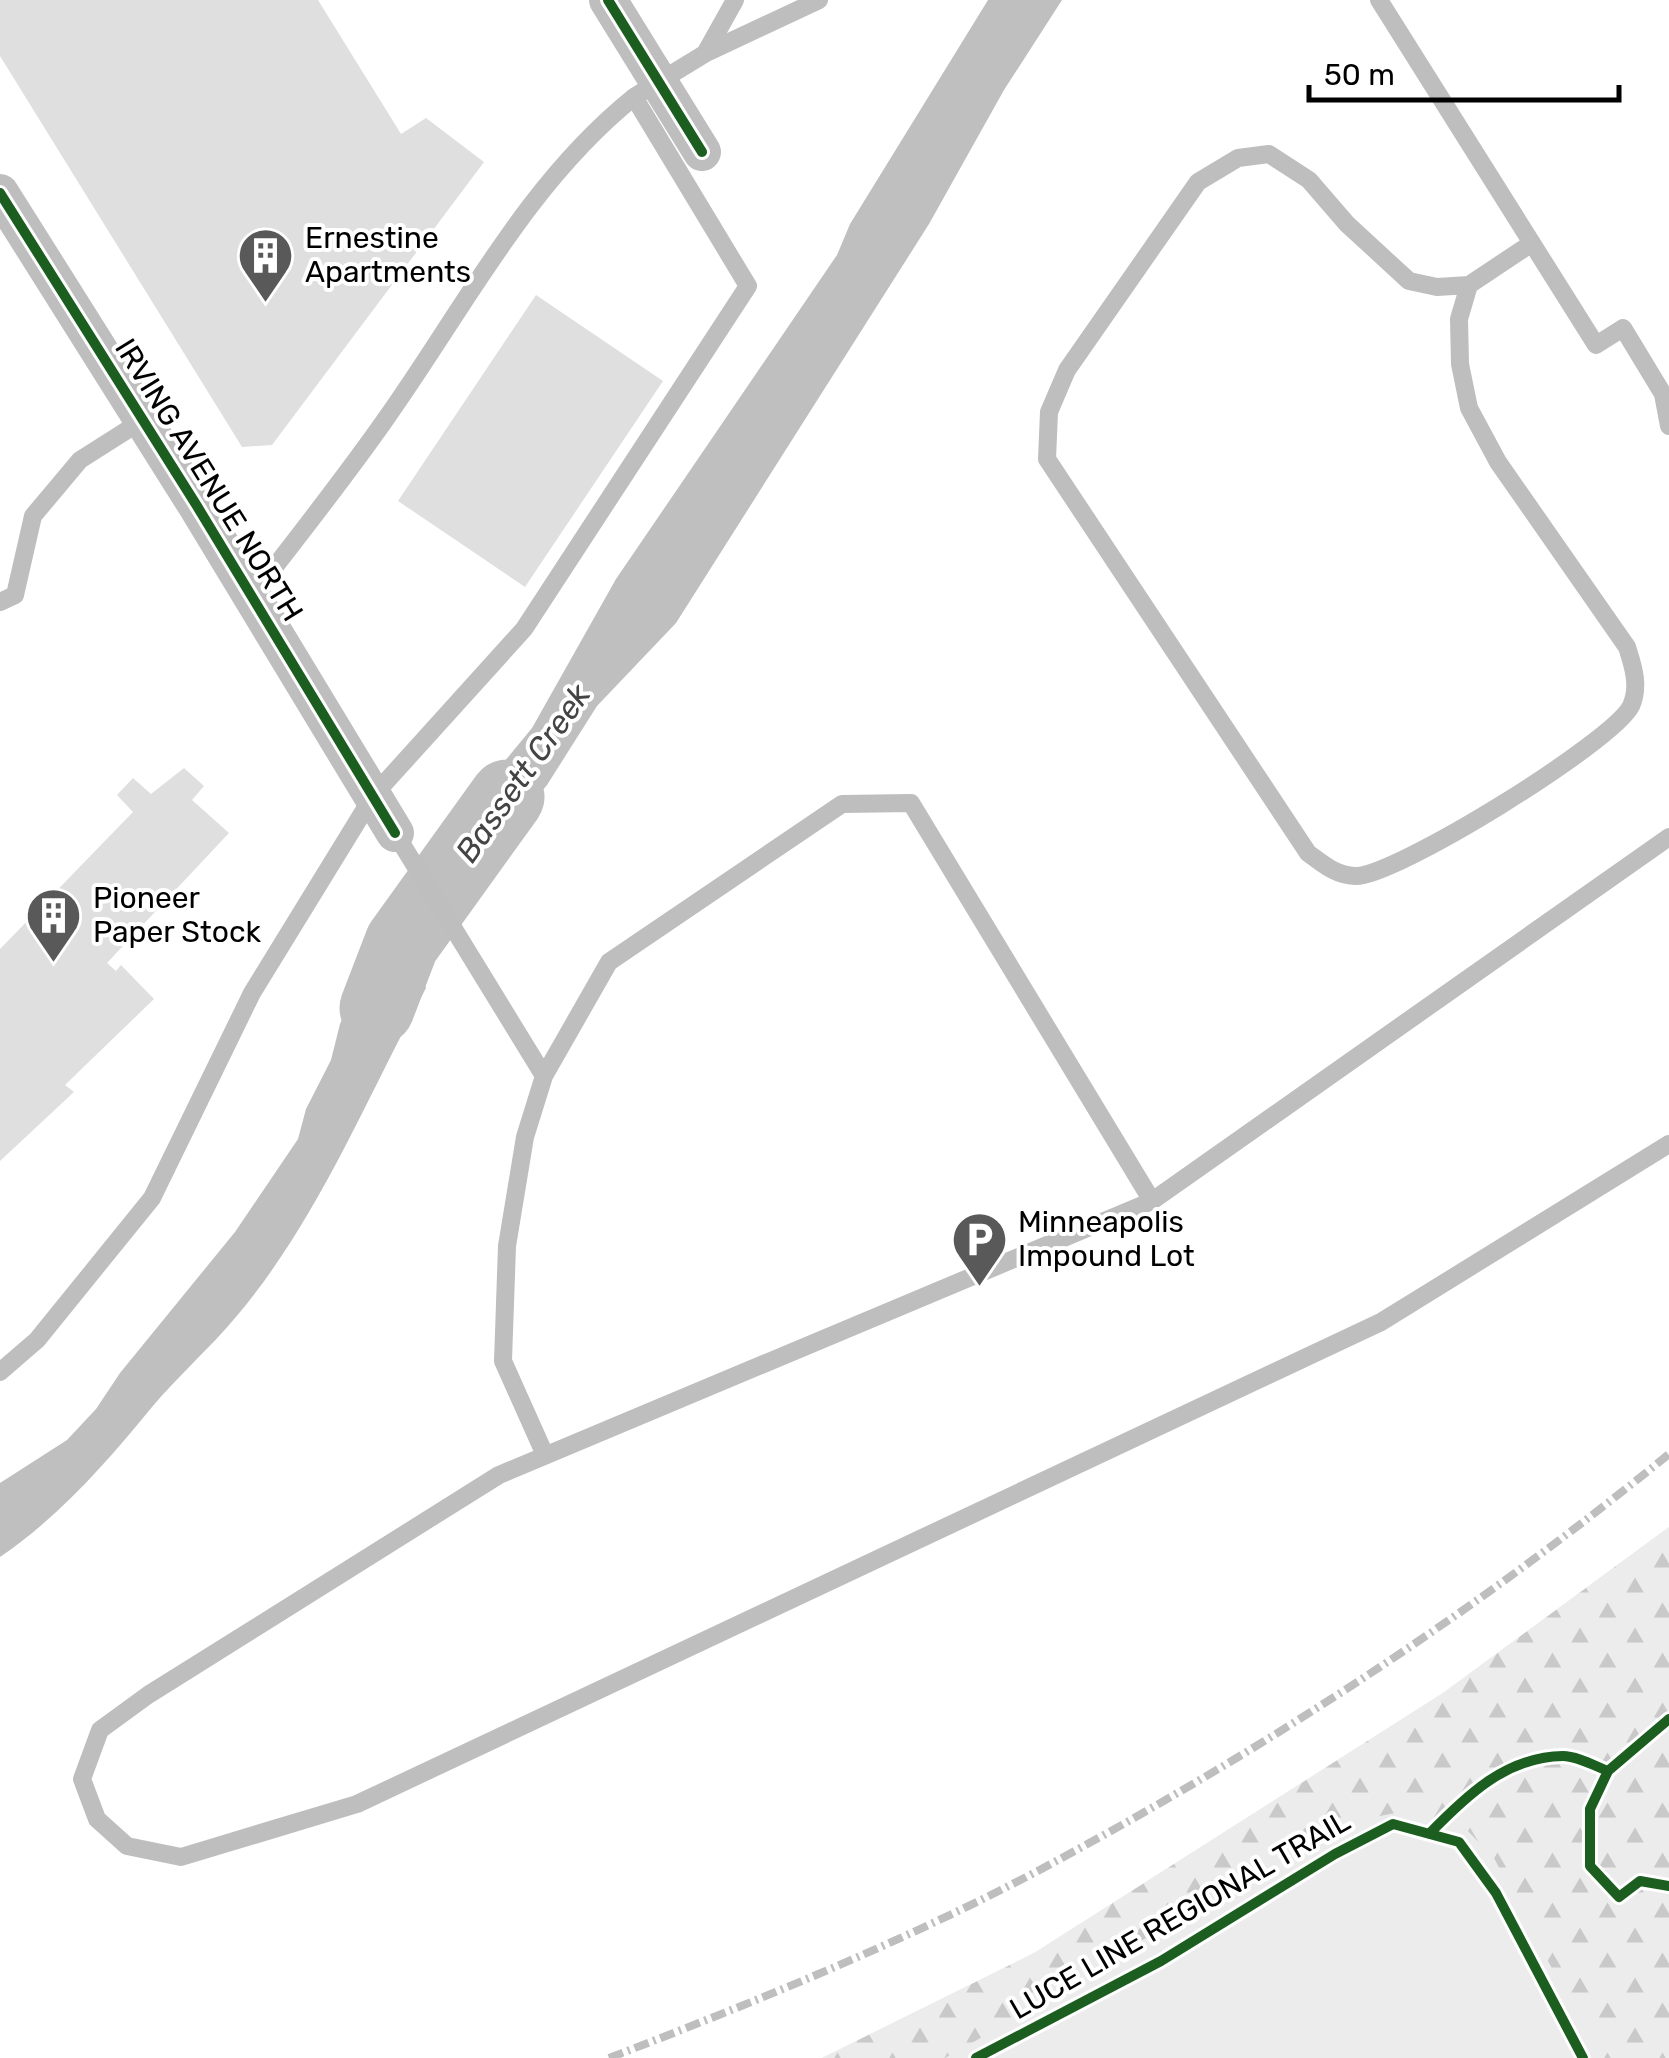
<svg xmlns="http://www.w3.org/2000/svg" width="1669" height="2058" viewBox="0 0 1669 2058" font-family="Rubik,sans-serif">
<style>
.green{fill:#ececec}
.forest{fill:url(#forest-firs)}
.water{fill:#bfbfbf}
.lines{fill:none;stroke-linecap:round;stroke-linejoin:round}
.river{stroke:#bfbfbf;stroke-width:75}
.building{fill:#dfdfdf}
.lane{stroke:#bebebe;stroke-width:18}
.street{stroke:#bebebe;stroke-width:38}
.rail{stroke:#bebebe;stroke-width:8;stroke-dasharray:15 5 2.5 5;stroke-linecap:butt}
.cycleway-casing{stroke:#fff;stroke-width:16}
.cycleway{stroke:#1b5e20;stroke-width:10}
.labels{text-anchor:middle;stroke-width:8;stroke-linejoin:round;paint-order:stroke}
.poi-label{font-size:30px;fill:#000;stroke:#fff;text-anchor:start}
.street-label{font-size:30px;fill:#000;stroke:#fff}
.water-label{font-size:32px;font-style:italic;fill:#444;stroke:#fff}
</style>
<defs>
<pattern id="forest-firs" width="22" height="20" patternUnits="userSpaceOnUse" patternTransform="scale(2.5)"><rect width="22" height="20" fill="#ececec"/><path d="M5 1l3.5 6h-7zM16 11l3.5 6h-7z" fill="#c9c9c9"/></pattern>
</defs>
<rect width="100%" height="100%" fill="#fff"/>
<path class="green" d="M1669 1527V2058H822L1034 1953 1443 1693Z"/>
<path class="forest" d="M1669 1527V2058H1599L1494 1858 1463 1826 1400 1812 1316 1829 1055 1996 945 2058H822L1034 1953 1443 1693Z"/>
<path class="water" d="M988 0H1062L1004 90 929 224 676 623 597 706 547 785 454 895 432 859 468 806 532 728 616 579 837 255 850 224Z
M411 898 435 938 420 968 426 988C366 1099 317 1222 235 1318 209 1349 178 1376 152 1407 106 1463 60 1516 0 1557V1483L67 1440 96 1409 120 1373 235 1232 298 1139 306 1109 331 1060 340 1024 371 958Z"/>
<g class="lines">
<path class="river" d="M377 1008 402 943 507 797"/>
</g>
<path class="building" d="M0 0H318L401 134 426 118 484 162 272 445 242 447 0 56Z
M536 295 663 381 525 587 398 501Z
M184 768 204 786 192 800 229 833 107 963 116 971 121 965 154 999 65 1085 74 1092 0 1161V949L133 812 117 795 133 778 151 794Z"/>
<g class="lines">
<path class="lane" d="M1379 0 1596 345 1623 328 1663 394 1669 426
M706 52 735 0
M1469 285 1459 319 1460 364 1469 408 1498 462 1627 647C1633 666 1640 686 1631 706 1613 742 1393 878 1355 876 1335 875 1323 864 1308 853L1047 459 1049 412 1067 370 1198 182 1238 158 1269 154 1309 180 1347 224 1409 281 1437 287 1469 285 1532 243
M252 596C297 538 343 480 385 420 464 309 526 184 634 97
M0 602 15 595 33 516 80 460 143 420
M395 833 544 1076
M1669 837 1152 1201 499 1475 148 1695 100 1730 82 1779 97 1819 127 1846 181 1857 357 1804 1381 1322 1669 1144
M0 1372 37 1340 152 1198 252 993 373 796 524 629 748 286 634 97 706 53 819 0
M545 1455 503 1361 507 1246 525 1137 544 1076 609 962 842 804 911 803 1152 1201"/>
<path class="street" d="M608 0 702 152
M0 193 197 506 395 833"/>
<path class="rail" d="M609 2058C752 2003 896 1945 1032 1874 1256 1755 1472 1615 1669 1454"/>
<defs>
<path id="cycleway" d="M608 0 702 152
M0 193 197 506 395 833
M1669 1719 1608 1771 1590 1809V1866L1619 1897 1640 1881 1669 1886
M1429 1834C1467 1795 1506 1757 1563 1756 1577 1756 1595 1766 1608 1771
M976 2058 1161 1961 1335 1854 1393 1824 1459 1842 1496 1893 1583 2058"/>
</defs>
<use href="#cycleway" class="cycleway-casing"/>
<use href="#cycleway" class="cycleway"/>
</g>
<defs>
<symbol id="building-pin" viewBox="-11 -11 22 30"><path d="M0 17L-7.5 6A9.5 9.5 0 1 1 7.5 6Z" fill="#595959" stroke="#fff"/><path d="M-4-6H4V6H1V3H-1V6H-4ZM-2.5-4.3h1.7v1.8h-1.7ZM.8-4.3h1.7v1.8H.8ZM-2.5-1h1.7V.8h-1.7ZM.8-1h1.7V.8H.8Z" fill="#fff"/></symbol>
<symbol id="parking-pin" viewBox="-11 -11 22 30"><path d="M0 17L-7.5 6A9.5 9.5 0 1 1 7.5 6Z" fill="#595959" stroke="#fff"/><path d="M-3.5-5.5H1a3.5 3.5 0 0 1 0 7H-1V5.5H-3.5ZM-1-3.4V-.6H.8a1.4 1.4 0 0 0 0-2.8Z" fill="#fff"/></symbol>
</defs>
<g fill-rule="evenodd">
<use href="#building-pin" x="234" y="224" width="63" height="86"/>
<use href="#building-pin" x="22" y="884" width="63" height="86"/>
<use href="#parking-pin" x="948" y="1208" width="63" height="86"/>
</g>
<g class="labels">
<g class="poi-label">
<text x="305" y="248">Ernestine<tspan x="305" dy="34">Apartments</tspan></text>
<text x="93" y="908">Pioneer<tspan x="93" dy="34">Paper Stock</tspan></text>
<text x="1018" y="1232">Minneapolis<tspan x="1018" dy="34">Impound Lot</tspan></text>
</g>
<g class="street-label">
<text transform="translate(209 480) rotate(58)" y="10">IRVING AVENUE NORTH</text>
<text transform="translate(1180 1915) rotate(-30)" y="10">LUCE LINE REGIONAL TRAIL</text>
</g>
<g class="water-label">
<text transform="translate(523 773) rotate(-55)" y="11">Bassett Creek</text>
</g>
</g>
<path d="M1309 85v15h310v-15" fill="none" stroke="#000000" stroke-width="5"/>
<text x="1324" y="85" font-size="30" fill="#000000" stroke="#ffffff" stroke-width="8" paint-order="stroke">50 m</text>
</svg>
